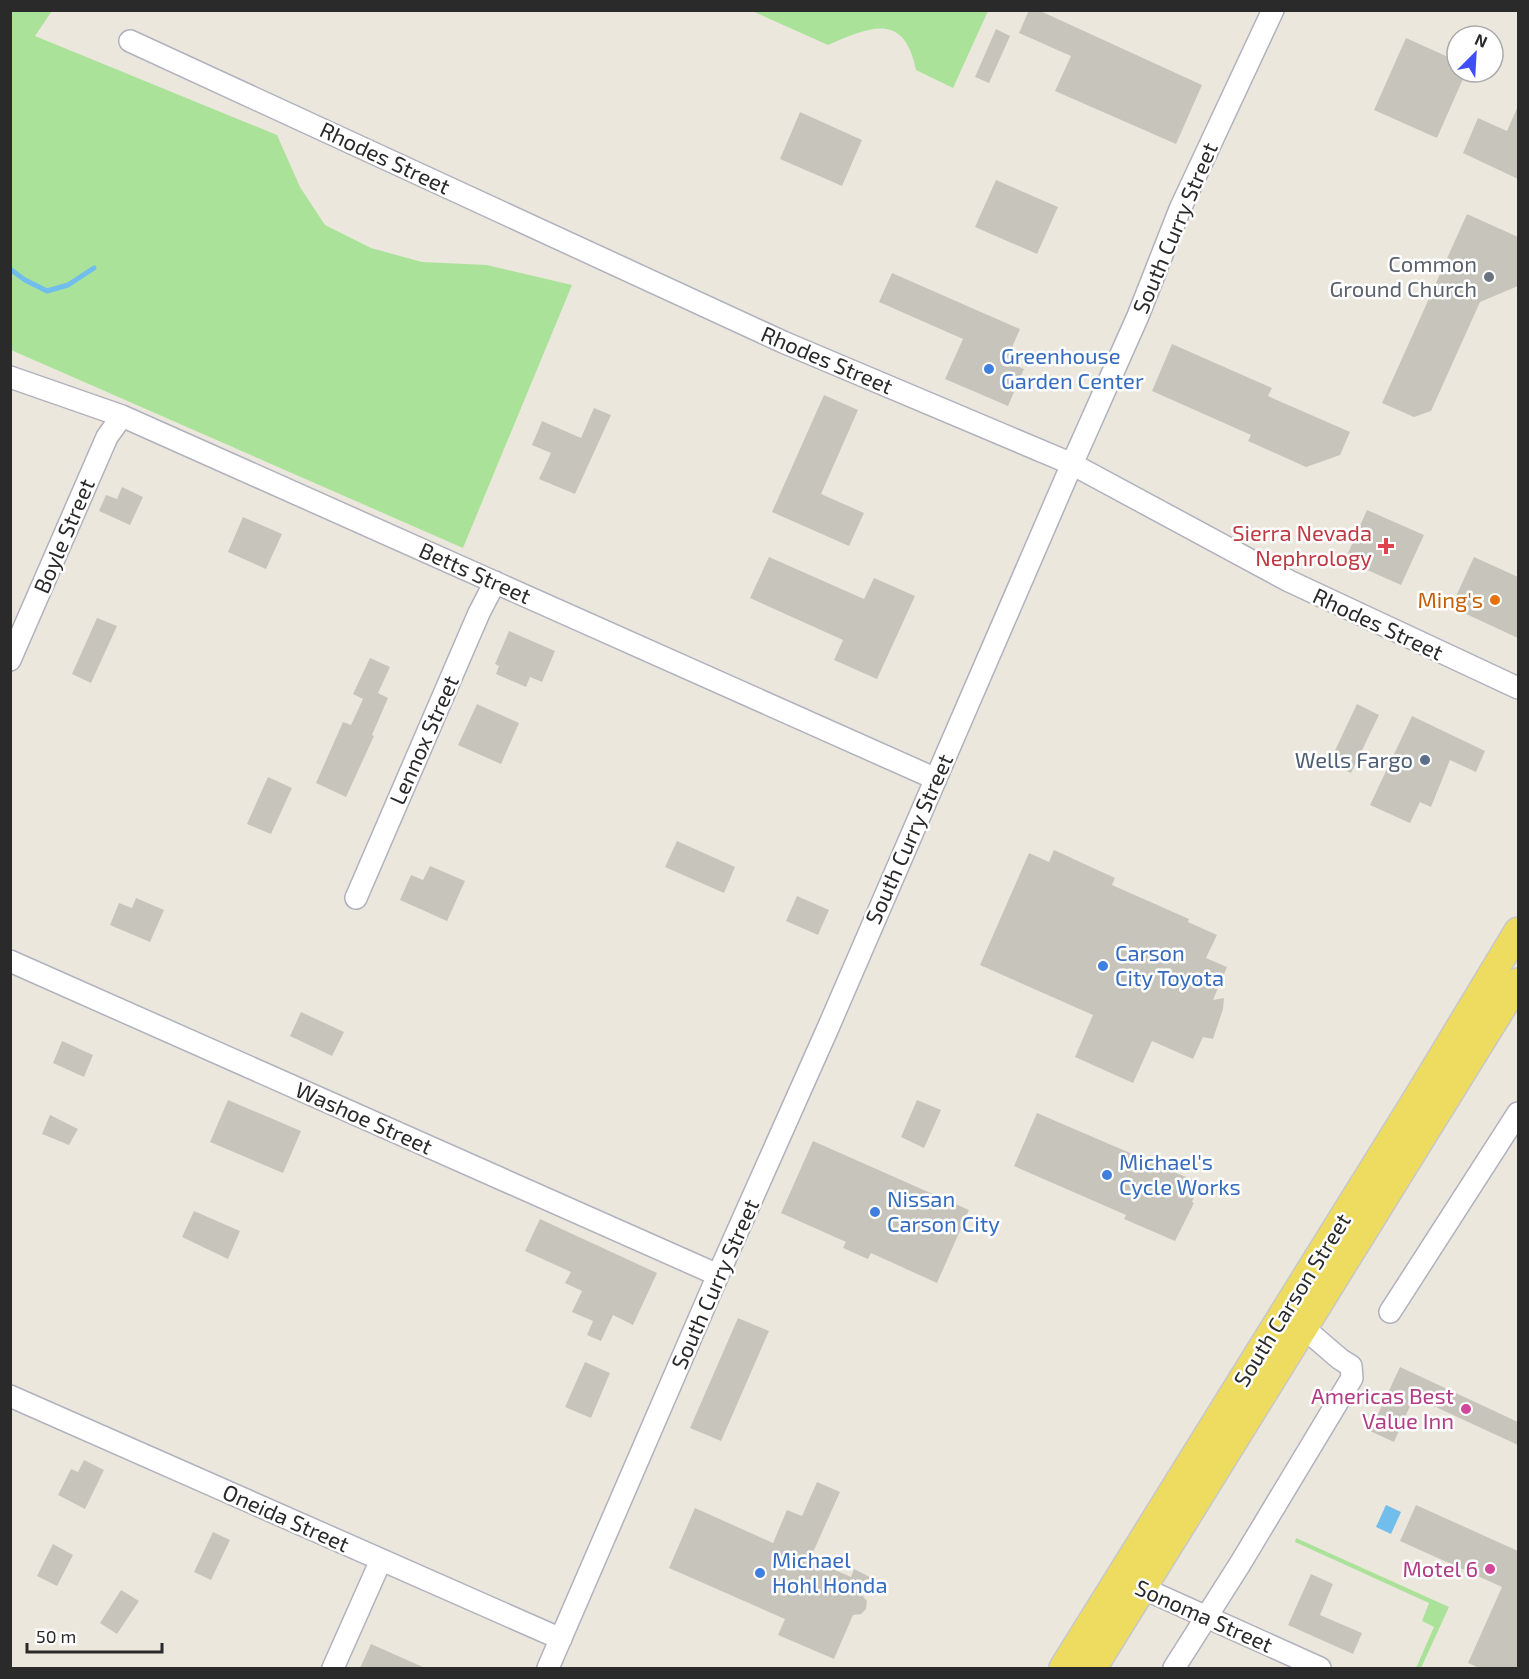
<svg xmlns="http://www.w3.org/2000/svg" width="1529" height="1679" viewBox="0 0 1529 1679" font-family="'Exo 2',sans-serif">
<style>
.green{fill:#abe29a}
.water{fill:#71beec}
.lines{fill:none;stroke-linecap:round;stroke-linejoin:round}
.stream{stroke:#71beec;stroke-width:5}
.building{fill:#c7c5bb}
.minor-casing{stroke:#b0b1be;stroke-width:24}
.major-casing{stroke:#c8c8c8;stroke-width:30}
.minor{stroke:#fff;stroke-width:21}
.major{stroke:#eedc60;stroke-width:27}
.worship-dot{fill:#6b7280;stroke:#fff;stroke-width:2}
.shop-dot{fill:#3f7fe0;stroke:#fff;stroke-width:2}
.health-dot{fill:#e0444e;stroke:#fff;stroke-width:2}
.food-dot{fill:#e8710a;stroke:#fff;stroke-width:2}
.service-dot{fill:#5c6f8a;stroke:#fff;stroke-width:2}
.hotel-dot{fill:#d1479c;stroke:#fff;stroke-width:2}
.labels{text-anchor:middle;stroke-width:5;stroke-linejoin:round;paint-order:stroke}
.street-label{font-size:22px;fill:#2a2a2a;stroke:#fff}
.worship-label{font-size:22px;fill:#5b616d;stroke:#fff;text-anchor:end}
.shop-label{font-size:22px;fill:#366cbe;stroke:#fff;text-anchor:start}
.health-label{font-size:22px;fill:#be3a42;stroke:#fff;text-anchor:end}
.food-label{font-size:22px;fill:#c56008;stroke:#fff;text-anchor:end}
.service-label{font-size:22px;fill:#4e5e75;stroke:#fff;text-anchor:end}
.hotel-label{font-size:22px;fill:#b23c85;stroke:#fff;text-anchor:end}
</style>
<rect width="100%" height="100%" fill="#ece7dd"/>
<path class="green" d="M11 10 52 11 35 36 277 135 300 187 325 225 371 248 422 262 487 265 572 285 463 548 11 350Z
M752 11 988 10V11L953 88 916 70C904 11 870 27 828 45Z
M1296 1538 1449 1607 1421 1668H1416L1434 1627 1422 1621 1429 1603 1295 1542Z"/>
<path class="water" d="M1386 1505 1401 1512 1391 1534 1376 1527Z"/>
<g class="lines">
<path class="stream" d="M10 269 25 280 47 291 68 285 94 268"/>
</g>
<path class="building" d="M1029 10H1038L1202 85 1176 144 1055 91 1071 56 1019 33Z
M996 29 1010 36 989 83 975 77Z
M1406 38 1457 61V72H1466L1437 138 1374 110Z
M1518 106V179L1463 153 1478 118 1507 131Z
M800 112 862 140 842 186 780 159Z
M996 180 1058 207 1037 254 975 227Z
M1467 214 1518 237V286L1480 302 1431 411 1414 417 1382 403Z
M892 273 1020 329 1006 361 1024 369 1008 406 945 379 963 339 879 302Z
M1172 344 1272 388 1268 396 1350 432 1340 455 1306 467 1248 441 1251 435 1152 391Z
M824 395 858 410 821 494 864 513 849 546 772 512Z
M594 408 611 415 575 494 539 479 551 453 532 445 542 421 581 438Z
M122 487 143 497 130 525 99 511 106 495 117 499Z
M1367 510 1424 535 1401 585 1345 560Z
M243 517 282 534 266 569 228 552Z
M769 557 864 599 874 578 915 596 877 679 834 660 843 640 750 598Z
M1474 557 1518 577V638L1451 607Z
M97 618 117 626 91 683 72 674Z
M509 631 555 651 542 682 530 677 526 687 496 674 499 666 495 664Z
M370 658 390 667 378 693 388 698 372 735 374 736 346 797 316 783 343 722 351 725 363 699 353 694Z
M477 704 519 723 501 764 458 745Z
M1357 704 1379 715 1351 773 1329 763Z
M1412 716 1485 751 1476 772 1450 760 1431 807 1420 802 1410 823 1370 805Z
M268 777 292 788 271 834 247 824Z
M677 841 735 867 724 893 665 867Z
M1054 850 1115 878 1112 885 1189 919 1188 922 1217 935 1206 958 1227 967 1213 1000 1224 998 1223 1009 1213 1039 1203 1037 1193 1059 1152 1041 1133 1083 1075 1057 1093 1015 980 965 1029 853 1049 862Z
M430 866 465 881 447 921 400 900 411 875 423 880Z
M797 896 829 910 818 935 786 921Z
M136 898 164 910 150 942 110 925 119 903 132 908Z
M301 1012 344 1032 332 1056 290 1036Z
M62 1041 93 1055 84 1077 53 1063Z
M228 1100 301 1131 283 1173 210 1142Z
M917 1100 941 1110 924 1148 901 1137Z
M1037 1113 1200 1183 1192 1202 1194 1203 1175 1241 1124 1219 1126 1215 1014 1166Z
M50 1115 78 1129 69 1145 42 1134Z
M813 1141 969 1210 937 1283 871 1253 868 1259 843 1248 846 1242 781 1213Z
M194 1211 240 1231 228 1259 182 1237Z
M540 1219 657 1273 633 1325 613 1315 601 1341 587 1335 593 1321 572 1312 582 1291 565 1283 571 1272 525 1251Z
M738 1318 769 1331 721 1441 690 1428Z
M585 1362 610 1373 591 1418 565 1407Z
M1400 1367 1518 1422V1445L1414 1397 1394 1442 1370 1431Z
M84 1460 104 1470 85 1509 58 1495 71 1469 78 1472Z
M817 1482 840 1492 810 1559 851 1577 854 1569 870 1577 862 1595 867 1601 866 1609 861 1614 853 1615 834 1659 778 1635 785 1619 669 1568 695 1508 773 1543 787 1510 802 1516Z
M1416 1505 1518 1551V1668H1479L1468 1663 1502 1587 1400 1541Z
M213 1532 230 1540 211 1580 194 1572Z
M53 1544 73 1555 57 1586 37 1576Z
M1311 1574 1333 1584 1320 1615 1362 1633 1353 1654 1288 1625Z
M121 1590 139 1601 117 1634 100 1623Z
M371 1644 425 1668H360Z"/>
<g class="lines">
<defs>
<path id="minor" d="M130 41 783 342 1072 464 1289 581 1518 688
M10 377 122 416 936 779
M10 660 107 437 122 416
M356 898 479 613 495 582
M10 961 718 1275
M1390 1312 1518 1113
M10 1396 561 1639
M1129 1582 1320 1668
M333 1668 381 1560
M548 1668 718 1275 828 1028 1072 464 1138 316 1180 209 1273 10
M1174 1668 1240 1564 1352 1378 1351 1366 1340 1359 1305 1329"/>
<path id="major" d="M1063 1668 1416 1100 1518 931
M1093 1668 1518 982"/>
</defs>
<use href="#minor" class="minor-casing"/>
<use href="#major" class="major-casing"/>
<use href="#minor" class="minor"/>
<use href="#major" class="major"/>
</g>
<circle class="worship-dot" cx="1489" cy="277" r="6"/>
<g class="shop-dot">
<circle cx="989" cy="369" r="6"/>
<circle cx="1103" cy="966" r="6"/>
<circle cx="1107" cy="1175" r="6"/>
<circle cx="875" cy="1212" r="6"/>
<circle cx="760" cy="1573" r="6"/>
</g>
<path class="health-dot" d="M1383 537h6v6h6v6h-6v6h-6v-6h-6v-6h6z"/>
<circle class="food-dot" cx="1495" cy="600" r="6"/>
<circle class="service-dot" cx="1425" cy="760" r="6"/>
<g class="hotel-dot">
<circle cx="1466" cy="1409" r="6"/>
<circle cx="1490" cy="1569" r="6"/>
</g>
<g class="labels">
<g class="street-label">
<text transform="translate(385 158) rotate(25)" y="8">Rhodes Street</text>
<text transform="translate(1175 228) rotate(-67)" y="8">South Curry Street</text>
<text transform="translate(827 360) rotate(23)" y="8">Rhodes Street</text>
<text transform="translate(64 536) rotate(-67)" y="8">Boyle Street</text>
<text transform="translate(475 573) rotate(24)" y="8">Betts Street</text>
<text transform="translate(1378 624) rotate(25)" y="8">Rhodes Street</text>
<text transform="translate(424 740) rotate(-66)" y="8">Lennox Street</text>
<text transform="translate(909 839) rotate(-66)" y="8">South Curry Street</text>
<text transform="translate(364 1118) rotate(24)" y="8">Washoe Street</text>
<text transform="translate(715 1284) rotate(-66)" y="8">South Curry Street</text>
<text transform="translate(1292 1300) rotate(-58)" y="8">South Carson Street</text>
<text transform="translate(286 1518) rotate(24)" y="8">Oneida Street</text>
<text transform="translate(1204 1616) rotate(24)" y="8">Sonoma Street</text>
</g>
<g class="worship-label">
<text x="1477" y="272">Common<tspan x="1477" dy="25">Ground Church</tspan></text>
</g>
<g class="shop-label">
<text x="1001" y="364">Greenhouse<tspan x="1001" dy="25">Garden Center</tspan></text>
<text x="1115" y="961">Carson<tspan x="1115" dy="25">City Toyota</tspan></text>
<text x="1119" y="1170">Michael's<tspan x="1119" dy="25">Cycle Works</tspan></text>
<text x="887" y="1207">Nissan<tspan x="887" dy="25">Carson City</tspan></text>
<text x="772" y="1568">Michael<tspan x="772" dy="25">Hohl Honda</tspan></text>
</g>
<g class="health-label">
<text x="1372" y="541">Sierra Nevada<tspan x="1372" dy="25">Nephrology</tspan></text>
</g>
<g class="food-label">
<text x="1483" y="608">Ming's</text>
</g>
<g class="service-label">
<text x="1413" y="768">Wells Fargo</text>
</g>
<g class="hotel-label">
<text x="1454" y="1404">Americas Best<tspan x="1454" dy="25">Value Inn</tspan></text>
<text x="1478" y="1577">Motel 6</text>
</g>
</g>
<rect width="1529" height="1679" fill="none" stroke="#2a2a2a" stroke-width="24"/>
<g transform="translate(1475 54) rotate(24)"><circle r="28" fill="#ffffff" stroke="#aaaaaa" stroke-width="1.5"/>
<path d="M0-4.5L10 22L0 15L-10 22Z" fill="#3f4ef6"/>
<text y="-9" font-size="16" font-weight="bold" text-anchor="middle" fill="#2a2a2a">N</text>
</g>
<path d="M27 1643v9h135v-9" fill="none" stroke="#2a2a2a" stroke-width="3"/>
<text x="36" y="1643" font-size="18" fill="#2a2a2a" stroke="#ffffff" stroke-width="4.5" paint-order="stroke">50 m</text>
</svg>
